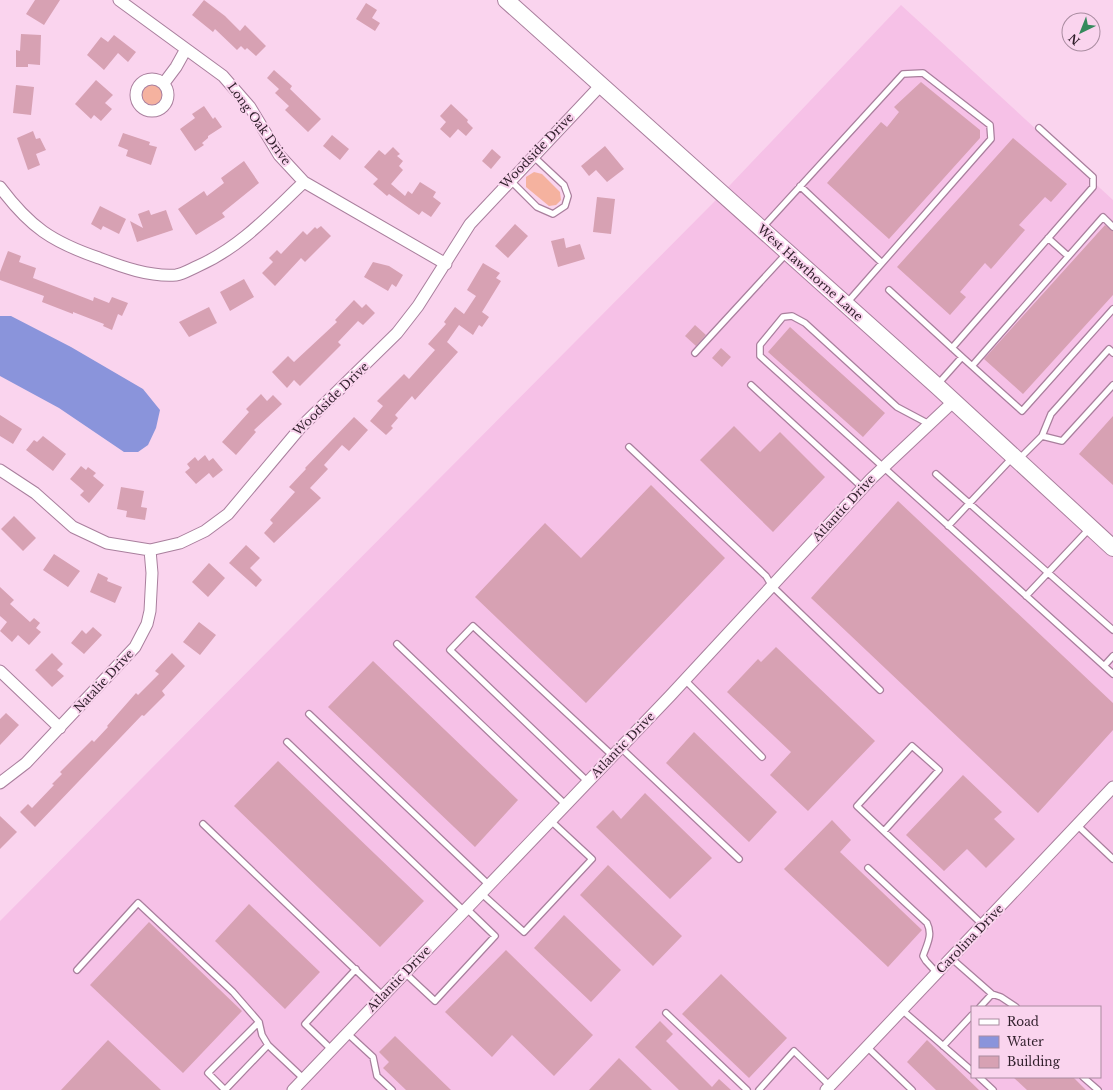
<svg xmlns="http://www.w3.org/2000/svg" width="1113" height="1090" viewBox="0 0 1113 1090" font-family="'Libre Baskerville',serif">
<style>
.built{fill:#f6c1e7;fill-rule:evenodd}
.green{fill:#f5b29f}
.water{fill:#8a94db}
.building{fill:#d7a1b3}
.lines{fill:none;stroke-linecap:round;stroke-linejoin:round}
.lane-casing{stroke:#a97f9d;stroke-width:8}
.street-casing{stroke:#a97f9d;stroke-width:13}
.secondary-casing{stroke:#a97f9d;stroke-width:18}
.lane{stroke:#fff;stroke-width:5.5}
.street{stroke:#fff;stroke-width:11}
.secondary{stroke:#fff;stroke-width:16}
.labels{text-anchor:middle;stroke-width:4;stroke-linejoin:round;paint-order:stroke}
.street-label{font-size:12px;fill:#301f2b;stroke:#fad4ee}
</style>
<rect width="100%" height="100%" fill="#fad4ee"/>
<path class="built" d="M901 5 1113 200V1090H0V921L713 203ZM972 1007H1100V1077H972Z"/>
<path class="green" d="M142 95a10 10 0 1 1 20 0a10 10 0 1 1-20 0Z
M534 172 542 174 560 192 561 200 556 205 549 206 526 187V177Z"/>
<path class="water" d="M0 316H11L71 347 143 389 160 410 156 428 148 445 138 452H124L59 408 0 376Z"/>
<path class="building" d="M35 0H60L44 25 26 14Z
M204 0 225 16 240 31 245 25 266 46 256 56 247 48 245 50 241 46 237 50 215 29 213 32 192 15Z
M366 3 377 10 372 18 380 23 375 31 356 19Z
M21 34 41 35 40 65 28 64V67H16V50L20 51Z
M114 35 136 52 128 62 118 53 104 70 87 55 101 37 108 42Z
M274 70 292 86 290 89 321 119 308 132 285 110 289 106 275 93 279 89 267 78Z
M96 80 113 95 105 103 112 109 101 121 94 115 91 119 75 104Z
M921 82 980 130V138L889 239 827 183 881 122 887 127 899 112 894 107Z
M16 85 34 87 31 115 13 113Z
M451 104 468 120 467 122 473 128 466 136 458 129 450 138 440 129 446 122 440 116Z
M204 106 213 119 215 117 222 127 208 136V138L202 143 204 145 195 151 180 129 195 118 192 114Z
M33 131 36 139 40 138 46 150 36 154 40 165 28 170 17 138Z
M123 133 150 142 149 145 157 147 151 165 126 156 128 150 118 146Z
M332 135 349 149 340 160 323 146Z
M1013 138 1067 184 1051 202 1045 197 1019 225 1025 230 991 269 985 263 960 292 966 297 950 315 897 267Z
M605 146 624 169 607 182 596 170 589 176 581 166Z
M393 147 400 154 397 156 403 161 399 166 403 170 391 184 405 196 408 191 412 194 420 182 436 192 433 197 441 203 431 217 422 211 419 215 389 194 387 196 373 184 378 179 364 167 379 150 385 155Z
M492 149 501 157 491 169 482 161Z
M244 161 259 183 222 213 225 217 196 235 178 209 204 191 207 196 224 183 221 178Z
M597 197 615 199 611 234 593 232Z
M100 206 126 219 119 234 103 226 101 230 91 224Z
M149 210 151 215 166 210 173 230 137 242 130 221 143 228 138 214Z
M515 224 528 236 508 258 495 246Z
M1105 225 1113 231V295L1023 394 984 359Z
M321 226 331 236 305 262 301 258 275 286 262 273 273 262 269 258 277 250 281 254 303 231 307 235 315 227 317 229Z
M564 238 566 248 580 244 585 259 558 267 551 241Z
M8 251 21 256 19 262 36 268 33 278 93 301 94 297 109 303 112 297 128 303 122 316 118 314 112 330 103 326 104 324 73 312V314L42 302 44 296 0 280V272Z
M373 262 389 266 403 275 396 287 392 284 388 291 364 277Z
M483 263 500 273 496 278 501 281 482 312 489 317 482 327 479 325 473 335 459 325 447 342 458 352 415 400 412 396 395 415 398 418 391 426 393 428 386 435 370 421 383 406 377 401 404 374 409 379 435 350 428 344 446 324 444 322 455 307 464 314 476 296 467 290Z
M244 279 254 297 230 311 220 292Z
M354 300 362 308 366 304 375 313 363 325 358 321 338 342 341 345 300 386 294 380 287 388 272 372 288 356 294 362 337 322 335 320Z
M209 307 217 323 189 337 179 322Z
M695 325 706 335 696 346 685 336Z
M790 327 885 413 863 437 768 352Z
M721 348 731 357 722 367 712 358Z
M261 394 267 401 273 395 282 404 254 430 256 432 236 455 222 442 249 412 246 409Z
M0 415 22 429 13 444 0 436Z
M1113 416V485L1079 454Z
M354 417 368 430 349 451 342 445 324 465 328 469 310 488 321 498 274 543 264 533 273 523 270 520 295 492 289 487 306 469 305 468Z
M734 426 760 452 780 432 825 477 773 532 700 460Z
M43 436 66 454 53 471 26 450 34 440 37 442Z
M205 455 209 461 213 458 223 470 213 478 209 473 196 484 185 472 190 468 187 464 195 457 198 461Z
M81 466 86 470 88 467 96 473 93 476 104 485 89 503 80 495 84 491 70 479Z
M651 485 725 558 586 703 475 597 545 523 581 558Z
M121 487 144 491 141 507 147 508 145 520 126 517 127 511 117 509Z
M898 501 1113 703V730L1038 813 811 598Z
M14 516 36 538 23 551 1 529Z
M246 545 260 558 250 568 262 580 256 587 229 563Z
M54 554 80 571 68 587 43 570Z
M209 563 225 578 208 597 192 582Z
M98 573 108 578 107 581 122 587 115 603 90 592Z
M0 587 14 600 10 604 30 622 34 618 40 623 36 628 41 632 29 645 18 635 12 642 0 631 7 622 0 616Z
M199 622 216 635 200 655 183 642Z
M93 627 102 635 84 654 71 643 82 630 86 634Z
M776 647 875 741 808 811 770 775 791 752 727 692 758 659 761 662Z
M52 653 63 664 57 670 64 676 52 687 35 670Z
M172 653 185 666 162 691 165 695 144 716 142 715 35 827 20 812 28 804 32 808 54 785 52 784 62 774 60 772 92 740 94 742 108 727 107 726 136 693 138 695 159 674 155 671Z
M373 661 518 800 475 847 328 707Z
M6 713 19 725 0 745V719Z
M694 732 777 812 749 842 666 763Z
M278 761 424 901 380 947 234 806Z
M963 775 1002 812 994 819 1015 839 986 868 967 849 944 871 906 835Z
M645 793 712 858 670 899 596 827 613 810 621 819Z
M0 816 17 832 0 849Z
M832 820 851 840 840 852 922 930 888 967 784 869Z
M608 865 682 936 653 966 580 895Z
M249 904 320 972 285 1009 215 941Z
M564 915 621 970 591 1002 534 948Z
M149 922 242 1011 183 1073 90 985Z
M506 950 593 1035 554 1076 512 1035 492 1057 445 1012Z
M721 974 787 1038 749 1078 682 1014Z
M660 1021 673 1034 666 1041 712 1087 719 1079 731 1090H679L635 1047Z
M395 1036 451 1090H406L383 1068 389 1062 379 1052Z
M108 1040 161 1090H61Z
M927 1040 979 1090H936L907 1062Z
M619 1058 652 1090H589Z
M1013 1077H1073L1086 1090H1027Z"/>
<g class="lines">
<defs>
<path id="lane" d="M510 180 537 207 553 214 565 206 568 196 564 185 533 156
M800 186 882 263
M763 227 903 74 923 73 990 125 991 139 846 304
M1048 238 1068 256
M889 290 962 357 938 384
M952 348 1093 187V177L1039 128
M695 353 787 253
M962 357 1022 411 1113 309
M972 366 1103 217 1113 227
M751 385 863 488
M929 424 897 407 805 323 792 316 783 317 760 345V356L1113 674
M1042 436 1062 441 1113 385
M629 447 766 576 772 586 880 690
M1019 459 1042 436 1051 414 1109 349 1113 353
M936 474 1113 630
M948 526 1012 458
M1026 596 1090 528
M397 644 566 805
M1104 666 1113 656
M685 680 762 757
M309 714 489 885
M287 742 464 911
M621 748 739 859
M588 782 450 650 473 626 613 756
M203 824 383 996
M1077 825 1113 859
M884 831 939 770 912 746 857 806 983 925
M868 868 927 923C933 935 927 944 923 956L926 961 937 973
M481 893 524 932 592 859 551 821
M951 958 992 994
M77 970 138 903 233 992 259 1022 262 1035 268 1045 304 1079
M405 973 435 1001 495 936 467 909
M980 1007 992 994 1001 997 1016 1007
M902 1010 972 1071
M666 1013 747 1090
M259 1022 208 1073 225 1090 268 1045
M347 1033 373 1057 377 1076 392 1090
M943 1046 972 1015
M867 1047 912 1090
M332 1050 305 1024 356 969
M979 1077 993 1090
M1083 1077 1098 1090
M759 1090 794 1051 830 1086"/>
<path id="street" d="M119 0 223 76 250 107 279 155 304 182 446 264
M136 95a16 16 0 1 1 32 0a16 16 0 1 1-32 0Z
M164 83 176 67 186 49
M0 187C30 227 52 242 99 258 122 267 150 277 176 275 183 274 191 269 198 266 241 247 271 213 304 182
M0 470 35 493 73 527 107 543 150 550 180 543 205 531 228 514 301 427 397 333 418 306 470 224 601 85
M0 671 60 728
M0 783 26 763 135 647 147 624 150 611 152 573 150 550
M293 1090 670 696 871 479 954 401
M826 1090 1113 787"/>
<path id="secondary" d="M506 0 937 386 1113 548"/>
</defs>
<use href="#lane" class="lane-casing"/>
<use href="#street" class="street-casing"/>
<use href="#secondary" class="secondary-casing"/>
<use href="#lane" class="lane"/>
<use href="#street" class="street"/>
<use href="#secondary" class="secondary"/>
</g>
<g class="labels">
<g class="street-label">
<text transform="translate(259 124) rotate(54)" y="4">Long Oak Drive</text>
<text transform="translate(537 151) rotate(-46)" y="4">Woodside Drive</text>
<text transform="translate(810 273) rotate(42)" y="4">West Hawthorne Lane</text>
<text transform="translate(331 399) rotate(-44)" y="4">Woodside Drive</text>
<text transform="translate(844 508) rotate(-47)" y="4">Atlantic Drive</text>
<text transform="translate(104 681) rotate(-47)" y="4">Natalie Drive</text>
<text transform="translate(623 745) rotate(-46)" y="4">Atlantic Drive</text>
<text transform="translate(970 939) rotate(-46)" y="4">Carolina Drive</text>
<text transform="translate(399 979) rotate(-46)" y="4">Atlantic Drive</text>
</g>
</g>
<rect x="971" y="1006" width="130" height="72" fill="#fad4ee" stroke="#a98ca0"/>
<rect x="979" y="1019" width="20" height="6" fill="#ffffff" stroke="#a98ca0"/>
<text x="1007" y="1026" font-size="12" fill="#301f2b">Road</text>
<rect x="979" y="1036" width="20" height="12" fill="#8a94db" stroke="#a98ca0"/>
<text x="1007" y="1046" font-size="12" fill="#301f2b">Water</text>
<rect x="979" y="1056" width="20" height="12" fill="#d7a1b3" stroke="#a98ca0"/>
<text x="1007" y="1066" font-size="12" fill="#301f2b">Building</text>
<g transform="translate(1081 32) rotate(223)"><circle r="19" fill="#fad4ee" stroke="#a98ca0"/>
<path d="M0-3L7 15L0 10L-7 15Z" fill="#35895c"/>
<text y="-6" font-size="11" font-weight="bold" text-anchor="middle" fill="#301f2b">N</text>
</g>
</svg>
